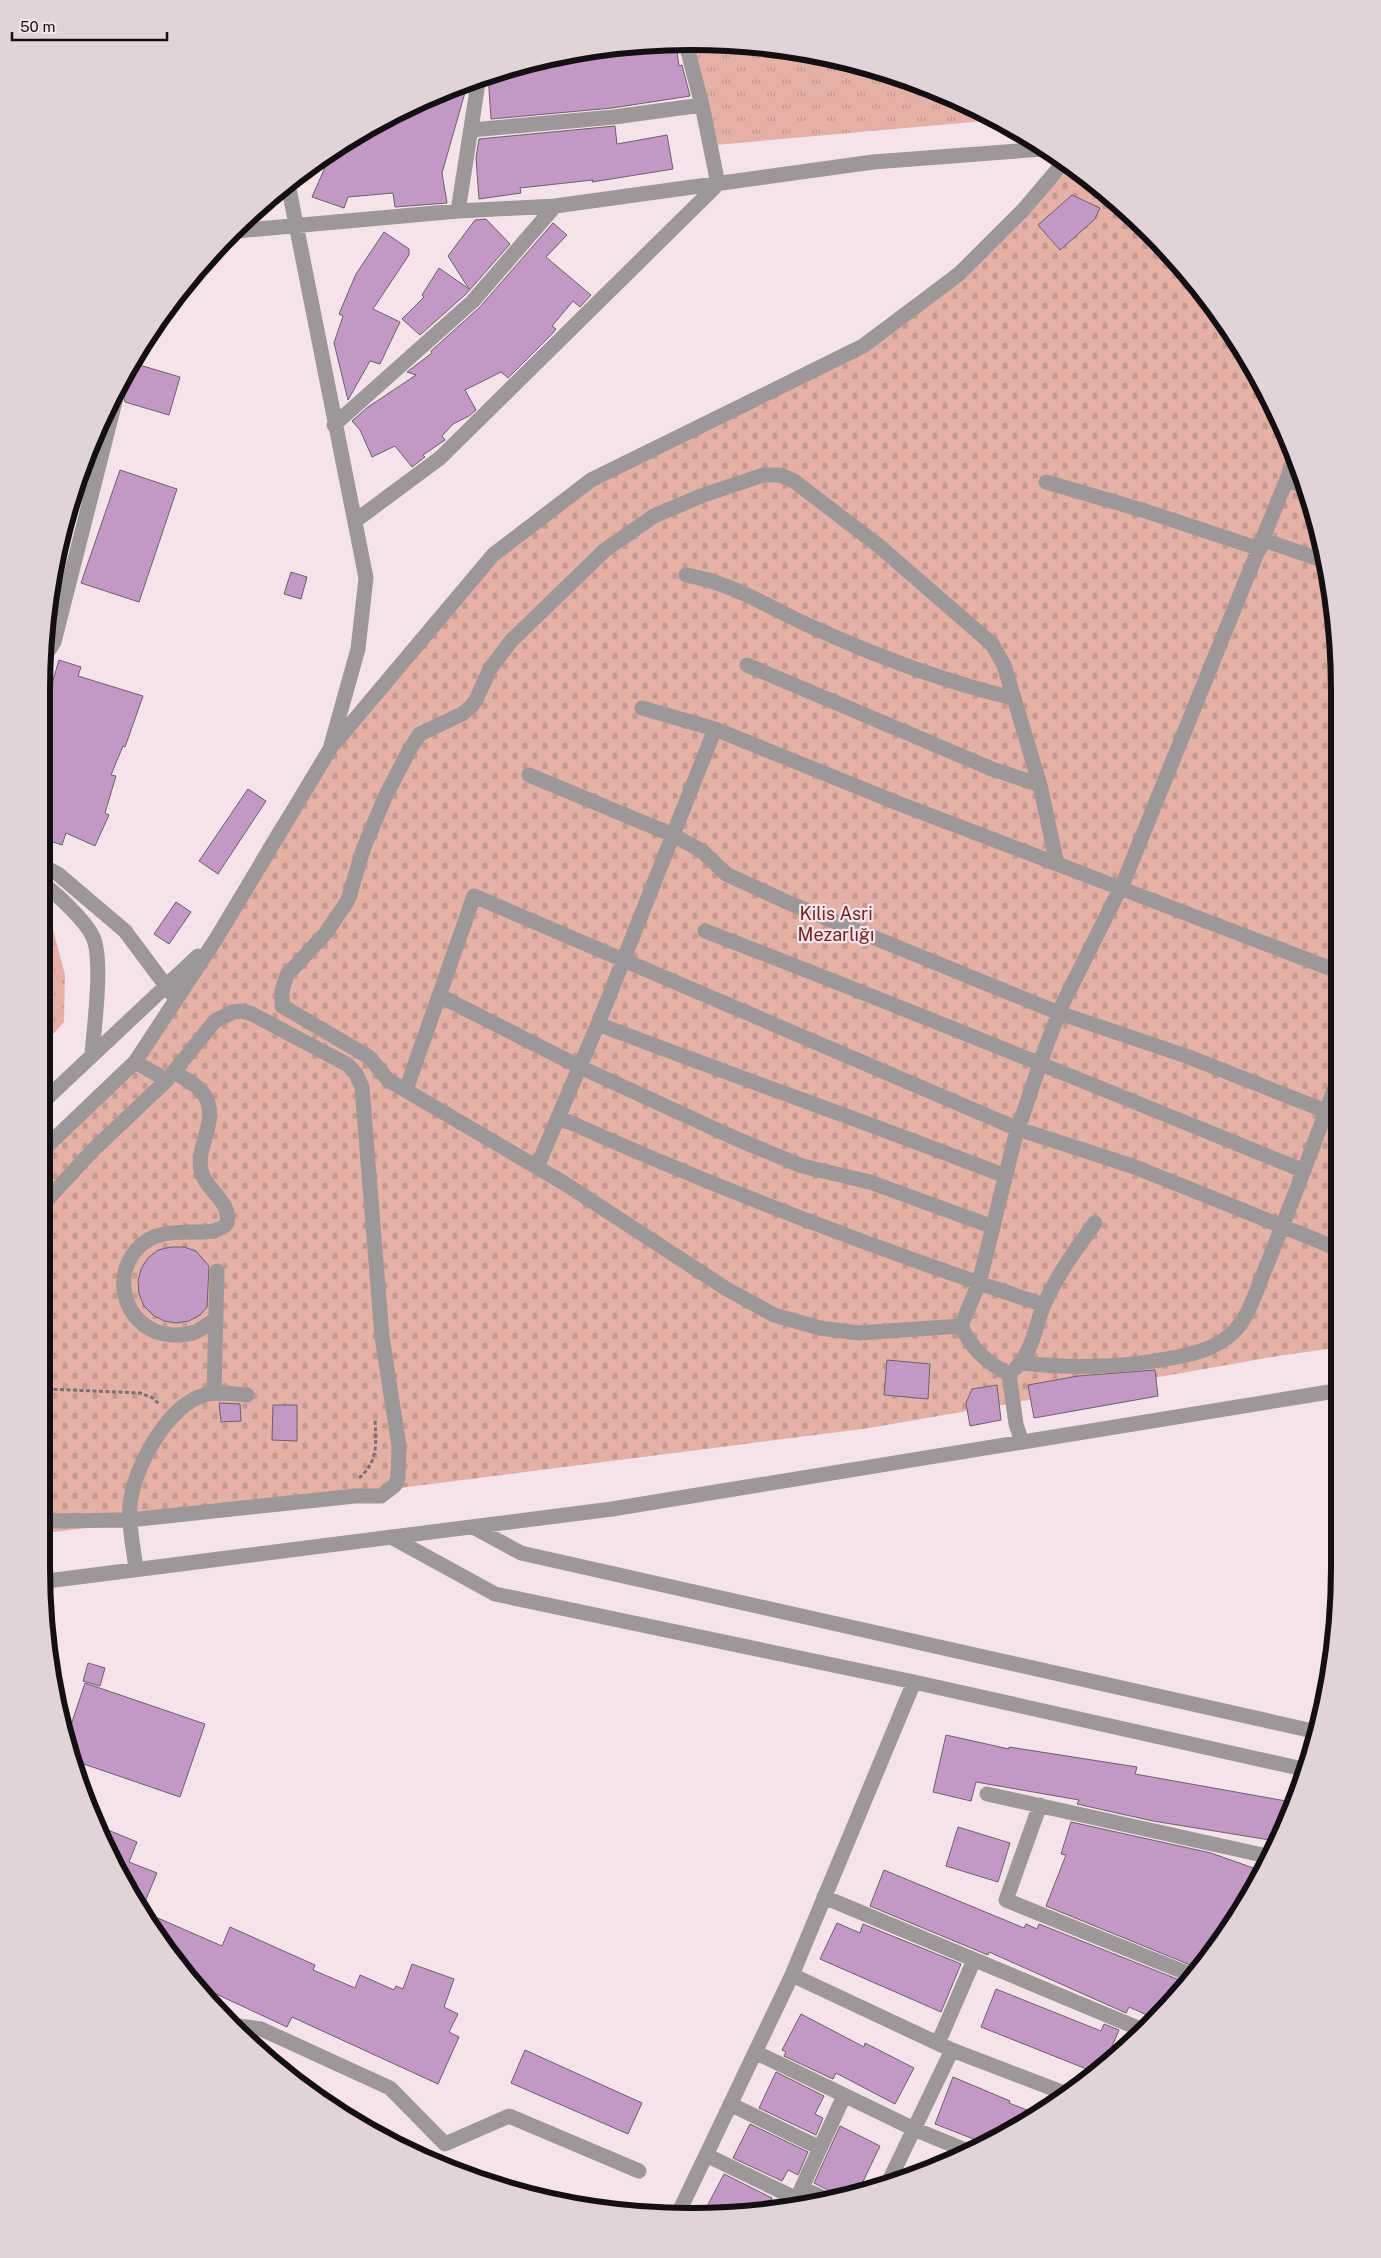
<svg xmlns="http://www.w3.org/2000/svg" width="1381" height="2258" viewBox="0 0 1381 2258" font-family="'Public Sans',sans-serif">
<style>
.cemetery{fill:url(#cemetery-stones)}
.park{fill:url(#park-tufts)}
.building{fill:#c398c5;stroke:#6a606b}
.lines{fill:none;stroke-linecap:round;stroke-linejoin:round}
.path{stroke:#796f74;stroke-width:3;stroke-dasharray:4 2.5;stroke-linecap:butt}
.minor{stroke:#9e9798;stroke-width:15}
.labels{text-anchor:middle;stroke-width:4.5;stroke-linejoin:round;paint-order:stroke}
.park-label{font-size:18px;fill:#72261c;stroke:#f4e3eb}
.rim{fill:none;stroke:#140f12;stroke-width:6}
</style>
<defs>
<pattern id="cemetery-stones" width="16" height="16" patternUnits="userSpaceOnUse" patternTransform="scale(1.25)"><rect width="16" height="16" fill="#e5b1a7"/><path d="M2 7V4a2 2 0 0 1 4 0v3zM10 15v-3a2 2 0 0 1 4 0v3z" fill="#c4978f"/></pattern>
<pattern id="park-tufts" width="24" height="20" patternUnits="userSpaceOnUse" patternTransform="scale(1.25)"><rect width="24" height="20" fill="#e5b1a7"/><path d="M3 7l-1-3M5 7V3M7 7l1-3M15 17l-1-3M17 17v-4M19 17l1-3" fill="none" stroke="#c4978f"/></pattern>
</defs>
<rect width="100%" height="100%" fill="#f4e3eb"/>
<path class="cemetery" d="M1072 167 1086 175 1179 263 1253 366 1318 522 1338 648 1335 1348 1278 1356 870 1428 47 1533V1143L143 1050 275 825 332 745 495 551 593 477 866 342 986 241 1027 209Z"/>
<path class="park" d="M733 43 858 63 977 108 996 120 715 145 694 44Z
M47 922 52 925 65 975 64 1022 47 1041Z"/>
<path class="building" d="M676 45 679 66 682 65 690 96 612 108 491 119 488 74 605 47Z
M468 82 442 173 447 203 395 207 393 193 348 197 344 208 312 197 331 154 366 128Z
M615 126 617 144 667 135 673 169 592 182 593 180 520 188 521 193 479 199 476 158 479 139Z
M1072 195 1100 208 1095 219 1060 250 1038 225Z
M486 219 510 244 466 294 420 335 402 319 424 297 422 295 439 268 469 289 448 256 475 220Z
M553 223 567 235 546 257 591 295 580 307 573 301 552 326 556 329 552 334 508 378 501 372 465 390 476 410 469 416 453 424 442 436 445 440 423 455 425 457 412 467 395 446 372 457 360 430 352 421 368 407 416 375 407 372 432 353 431 351 480 307Z
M384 232 409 249V255L373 309 400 322 380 364 370 361 348 400 334 343 343 316 339 314 356 274Z
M136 364 180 377 169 415 125 402 123 392 127 379Z
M120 470 177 489 139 602 81 583Z
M291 572 307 577 301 599 284 594Z
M59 660 81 667 78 676 143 696 125 747 123 746 111 775 116 776 105 813 109 815 95 846 66 833 62 845 47 840V685L51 687Z
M248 789 266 801 218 874 199 861Z
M176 902 191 912 169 944 154 934Z
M171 1247H184L196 1251 209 1266 207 1307 200 1315 189 1321 176 1323 164 1321 153 1315 144 1306 139 1294 138 1281 141 1269 148 1258 158 1250Z
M887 1360 930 1364 928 1399 884 1395Z
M1155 1370 1158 1396 1034 1418 1028 1385 1078 1376Z
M997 1385 1001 1420 970 1426 966 1403 972 1389Z
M219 1403 240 1404 241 1421 221 1422Z
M273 1405H297V1441L272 1440Z
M88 1663 105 1668 100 1686 83 1681Z
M85 1683 205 1724 180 1797 72 1760 67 1737Z
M946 1735 1009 1749V1747L1137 1767 1135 1774 1286 1801 1280 1834 1276 1841 1153 1821 1077 1804 1079 1800 976 1782 971 1801 933 1792Z
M1071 1822 1211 1853 1259 1870 1200 1969 1046 1906 1066 1855 1061 1854Z
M96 1825 137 1842 129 1862 157 1873 142 1909 108 1855Z
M958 1827 1010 1843 998 1882 946 1866Z
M884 1870 1024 1928 1026 1924 1037 1929 1039 1924 1187 1983 1156 2019 1129 2007 1126 2013 989 1952 988 1955 870 1906Z
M144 1912 222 1946 230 1927 315 1965 313 1970 355 1988 360 1975 394 1990 396 1986 403 1989 412 1964 454 1979 444 2007 458 2014 449 2032 459 2037 438 2084 292 2017 287 2027 199 1986 175 1963Z
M837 1923 860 1933 863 1924 961 1964 941 2012 820 1959Z
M996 1989 1101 2031 1104 2024 1119 2030 1105 2063 1094 2072 981 2027Z
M801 2014 864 2047 865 2043 914 2068 895 2104 836 2073 833 2079 784 2056 786 2052 782 2050Z
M525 2050 642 2103 628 2134 511 2083Z
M776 2072 824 2096 815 2114 823 2118 816 2135 759 2108Z
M953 2077 1010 2101 1009 2103 1037 2114 981 2142 935 2124Z
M750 2124 808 2152 798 2175 788 2170 782 2181 733 2158Z
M840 2126 880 2146 859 2190 835 2197 830 2191 814 2183Z
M724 2174 772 2198 765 2212 702 2216Z"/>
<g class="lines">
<path class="path" d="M47 1389 140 1393 153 1398 160 1405
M359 1478C379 1461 376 1442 375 1418"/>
<path class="minor" d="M471 130 614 117 702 105
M458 211 479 77
M1138 225 1139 226
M236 231 458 211 555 206 873 162 1043 149
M334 425 473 301 555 206
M1287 480 1303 486
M1046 482 1142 510 1260 549
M355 521 440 458 718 184 702 105 686 44
M1264 540 1324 561
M686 575C737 584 772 610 819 630 881 658 946 682 1013 698
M47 653 54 642 116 398
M747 665 992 769 1040 785
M642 708 715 729 900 804 1337 971
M334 744 493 555 591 480 863 346 959 274 1024 209 1064 162
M529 775 673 835 702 851 726 874 789 903 1059 1013 1189 1057 1336 1115
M47 868 58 874 125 931 172 994
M47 887C59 896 85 921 92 935 104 956 94 1028 92 1054
M705 931C906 1008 1105 1090 1304 1171
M440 996 580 1067 739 1140 802 1166 870 1182 993 1227
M598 1024C733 1076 870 1123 1005 1176
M135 1062 167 1080
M174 1072C185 1079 200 1086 206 1098 218 1122 196 1146 201 1170 205 1191 231 1199 227 1223 214 1243 163 1218 136 1250 109 1283 129 1332 172 1335 179 1335 188 1335 195 1332 202 1329 208 1324 214 1320
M406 1090 474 896 1018 1129 1135 1167 1336 1248
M47 1098 198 956
M558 1117C717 1189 879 1250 1044 1305
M47 1146 135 1062 216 939 330 749 358 649 366 578 288 184
M537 1167 598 1024 715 729
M47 1200 92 1151 167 1080 215 1021 233 1012 242 1011 252 1014 348 1065 356 1074 362 1087 382 1337 399 1446 398 1478 395 1485 381 1496H355L130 1520 47 1521
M961 1326 859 1333 820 1328 774 1315 725 1288 564 1183 388 1080 369 1057 282 1006V991L287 975 326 933 348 900 364 847 386 795 410 749 420 734 462 714 470 708 476 700 490 669 511 641 605 550 654 516 701 496 763 475H780L794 481 879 546 992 644 1004 665 1040 785 1057 864
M1022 1363C1075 1369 1124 1368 1177 1357 1196 1353 1213 1349 1229 1336 1249 1320 1256 1290 1266 1267 1291 1206 1314 1144 1337 1082
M1016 1368C1033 1351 1035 1326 1044 1305 1057 1275 1076 1249 1095 1223
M1009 1374C987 1363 972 1349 961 1326L979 1283 1015 1138 1045 1049 1062 1005 1124 881 1293 464
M1009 1374 1016 1424 1022 1442
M214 1393 217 1271
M473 1527 521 1553 1313 1731
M391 1537 495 1594 914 1682 1303 1769
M136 1570C134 1549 128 1526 130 1505 133 1469 168 1404 205 1395 218 1391 233 1394 247 1395
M47 1581 612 1509 1335 1391
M987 1794 1267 1856
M1040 1805 1006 1900 1194 1976
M824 1897 1145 2031
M792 1975 952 2050 1067 2094
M239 2026 261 2029 390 2088 445 2144 509 2116 639 2171
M938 2043 974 1960
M755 2052 914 2129 965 2150
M730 2104 820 2148
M706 2155 797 2199
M887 2185 952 2050
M802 2188 826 2199
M793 2207 844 2096
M677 2216 792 1975 914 1682"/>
</g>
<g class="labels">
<g class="park-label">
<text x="836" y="920">Kilis Asri<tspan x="836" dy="21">Mezarlığı</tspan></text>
</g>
</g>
<path d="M0 0H1381V2258H0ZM690 50H691A640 640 0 0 1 1331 690V1568A640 640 0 0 1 691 2208H690A640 640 0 0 1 50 1568V690A640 640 0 0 1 690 50Z" fill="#e2d2da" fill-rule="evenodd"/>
<path class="rim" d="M690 50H691A640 640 0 0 1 1331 690V1568A640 640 0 0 1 691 2208H690A640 640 0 0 1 50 1568V690A640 640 0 0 1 690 50Z"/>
<path d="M12 32v8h155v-8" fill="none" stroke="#140f12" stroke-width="2.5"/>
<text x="20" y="32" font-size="15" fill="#140f12" stroke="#f4e3eb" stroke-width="4" paint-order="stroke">50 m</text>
</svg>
